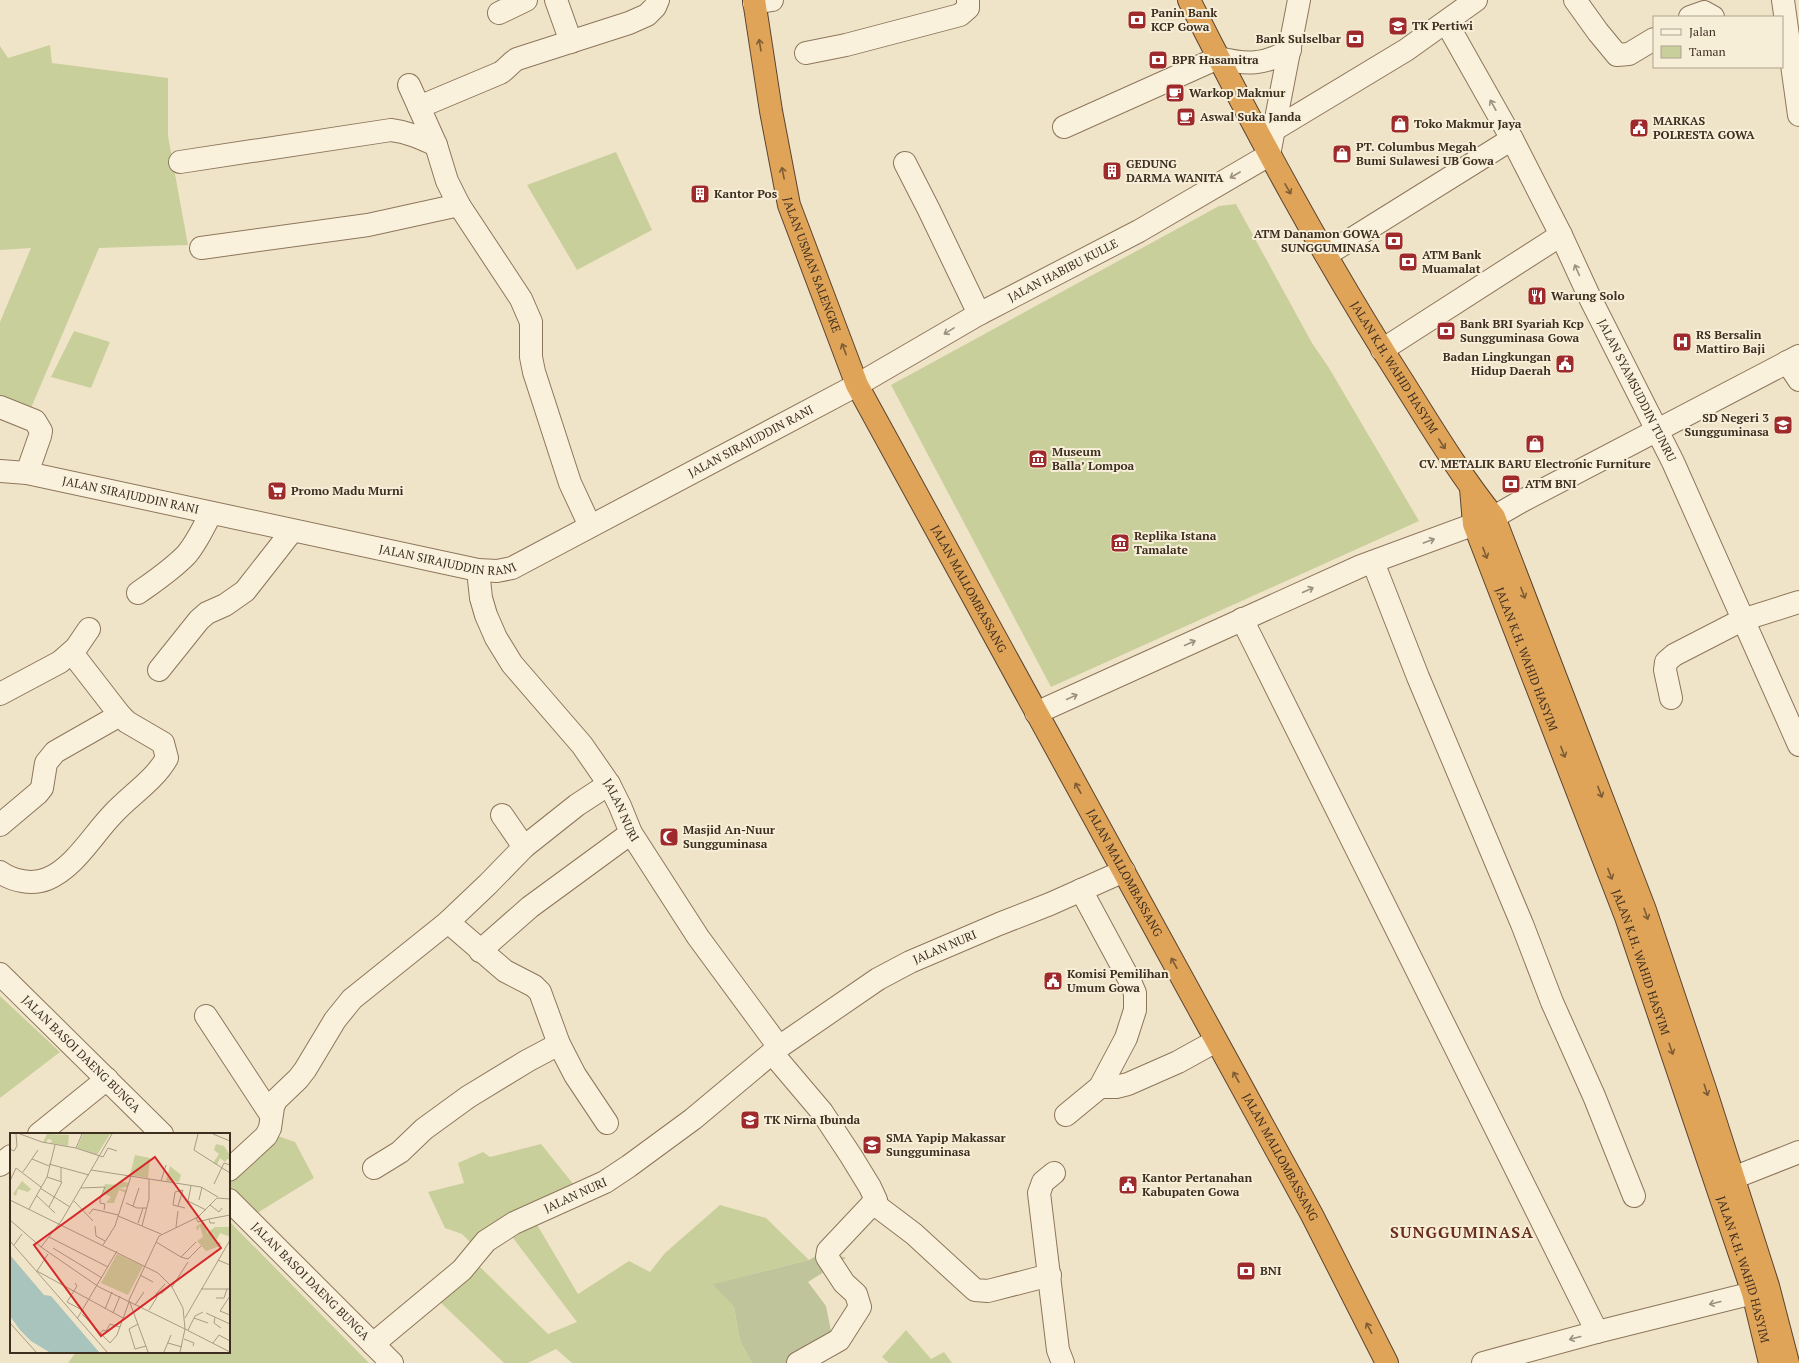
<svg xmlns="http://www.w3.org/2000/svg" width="1799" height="1363" viewBox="0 0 1799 1363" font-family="'PT Serif',serif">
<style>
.green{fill:#c9cf9b}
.cemetery{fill:#bfc49a}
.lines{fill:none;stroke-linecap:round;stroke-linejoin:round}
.minor-casing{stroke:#8d765c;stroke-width:24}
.highway-casing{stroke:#5b4430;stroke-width:24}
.minor{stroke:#faf1dc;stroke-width:22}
.highway{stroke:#e0a458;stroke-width:22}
.oneway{stroke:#7e5d36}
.oneway2{stroke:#9c907e}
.labels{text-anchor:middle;stroke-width:4;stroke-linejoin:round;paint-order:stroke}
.poi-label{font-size:12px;font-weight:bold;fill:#3d2e20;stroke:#f7eed8;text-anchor:start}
.street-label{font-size:12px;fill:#3d2e20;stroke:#f7eed8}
.district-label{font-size:16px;font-weight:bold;letter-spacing:1px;fill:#6b2e1e;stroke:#f7eed8}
.inset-road{fill:none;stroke:#a89b85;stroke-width:1}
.view{fill:#d62828;fill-opacity:0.15;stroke:#d62828;stroke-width:2}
.inset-edge{fill:none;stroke:#3d2e20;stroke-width:2}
</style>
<rect width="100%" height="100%" fill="#f0e4c8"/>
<path class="green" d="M50 45 52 63 168 78V136L188 245 99 248 31 408 0 398V322L31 248 0 250V46L8 58Z
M616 152 652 230 577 270 527 185Z
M1236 204 1312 343 1329 368 1419 521 1051 687 891 385 1219 206Z
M74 331 110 342 91 388 51 377Z
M0 996 60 1052 0 1098Z
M272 1134 295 1142 314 1178 254 1215 229 1194V1175Z
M541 1144 578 1190 473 1245 462 1234 445 1228 428 1192 464 1183 458 1163 483 1152 490 1157Z
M720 1205 766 1218 809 1260 714 1284 734 1307 740 1341 752 1363H572L556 1349 528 1363H504L437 1299 479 1266 548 1334 577 1322 513 1238 536 1223 578 1294 629 1261 650 1272 665 1253Z
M229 1221 369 1363H68L76 1352H229Z
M906 1330 931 1359 944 1352 952 1363H889L882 1357Z"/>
<path class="cemetery" d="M825 1251 846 1258 808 1282 826 1306 832 1336 788 1363H752L740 1341 734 1307 713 1284 809 1260Z"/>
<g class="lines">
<defs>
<g id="minor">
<path d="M556 0 571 42"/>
<path d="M1575 0 1598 32 1617 55 1629 54 1654 39"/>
<path d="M1783 0 1799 115"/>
<path d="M754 3 772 0"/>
<path d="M499 13 526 0"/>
<path d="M1690 17 1704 12 1713 17"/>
<path id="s1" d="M1446 22 1512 139 1561 235 1590 298 1673 462 1799 745"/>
<path d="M806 53 846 45 960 15 968 8V0"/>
<path d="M409 85 436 145"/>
<path d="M419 107 500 73C507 69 510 63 517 59L629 23 647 15 655 7 658 0"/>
<path d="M1064 127 1218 58C1247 65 1264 65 1290 50"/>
<path d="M1275 129 1406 50 1476 0"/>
<path d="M180 162 391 130C408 132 421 138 436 145L447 181 459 205"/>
<path d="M905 163 929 210 979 314"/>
<path d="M201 248 368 225 459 205 521 299 531 322V357L534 372 570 483 590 526"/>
<path d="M1326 255 1512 139"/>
<path d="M1382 350 1561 235"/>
<path d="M1787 362 1799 380"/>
<path d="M0 407 35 421 41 431 40 436 27 473"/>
<path id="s2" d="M0 471 27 473 478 570 497 571 512 568 857 385 979 314 1139 231 1269 155 1299 0"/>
<path d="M1373 562 1418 677 1522 924 1552 1002 1594 1096 1634 1196"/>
<path id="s3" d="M478 570 481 598 486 615 496 638 512 664 582 745 609 784 620 806 631 833 698 937 779 1047"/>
<path d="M138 593C155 581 173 569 187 554 197 542 204 527 211 513"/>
<path d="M1242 619 1597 1332"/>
<path d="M159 670 199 620 207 613 225 605 245 591 292 531"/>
<path d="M0 694 60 662 76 648 89 629"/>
<path d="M1671 698 1665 670 1666 662 1674 655 1742 620 1799 602"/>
<path d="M1036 713 1361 566 1494 517 1520 502 1799 356"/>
<path d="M502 815 524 847"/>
<path d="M0 825 38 793 42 788 46 763 55 752 120 715"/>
<path d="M0 872C13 881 32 885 47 879 74 868 92 836 112 815 129 796 154 781 167 758L163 743 127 722 120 715 72 653"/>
<path d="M448 922 505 971 534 986 540 992 559 1044 575 1075 607 1123"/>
<path d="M480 951 530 907 631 833"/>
<path id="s4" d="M0 974 162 1134"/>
<path d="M206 1016 271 1115"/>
<path d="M772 1053 822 1112 851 1156 870 1187 876 1200 828 1251 827 1257 844 1283 856 1294 860 1307 839 1340 798 1363"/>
<path d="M1100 1087H1116L1128 1084 1178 1062 1216 1041"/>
<path d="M1066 1115 1100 1087 1126 1038 1135 1010V993L1129 979 1081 890"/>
<path d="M39 1134 107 1079"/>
<path d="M0 1165 11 1156"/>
<path d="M374 1168 400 1152 424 1129 468 1097 527 1061 559 1044"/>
<path d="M229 1170 266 1136 270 1128 273 1107 276 1100 298 1079 305 1070 335 1020 352 999 448 922 488 884 524 847 577 805 609 784"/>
<path d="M1054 1173 1043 1182 1039 1193 1058 1350 1063 1363"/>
<path d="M1733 1178 1799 1152"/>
<path id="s5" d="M229 1200 392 1363"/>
<path d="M873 1203 914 1234 975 1290 988 1291 1050 1275"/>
<path id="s6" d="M373 1344 462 1270 486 1241 514 1223 605 1182 629 1166 693 1119 779 1047 878 979 910 962 999 924 1050 904 1124 871"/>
<path d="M1483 1363 1597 1332 1753 1293"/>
</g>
<g id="highway">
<path id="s7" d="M754 0 771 111 789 205 857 385 1312 1215 1387 1363"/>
<path id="s8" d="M1189 0C1255 130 1324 259 1403 382 1432 428 1460 475 1494 517L1645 910 1706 1092 1768 1286 1788 1363"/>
<path id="s9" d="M1471 488 1474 524 1626 917 1753 1293 1770 1363"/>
</g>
</defs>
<use href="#minor" class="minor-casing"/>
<use href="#highway" class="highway-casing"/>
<use href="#minor" class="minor"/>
<use href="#highway" class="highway"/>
</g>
<defs><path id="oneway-shaft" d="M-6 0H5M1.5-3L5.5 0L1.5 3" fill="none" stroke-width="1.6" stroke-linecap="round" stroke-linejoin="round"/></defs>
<g class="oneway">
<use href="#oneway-shaft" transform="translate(760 45) rotate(-99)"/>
<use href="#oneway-shaft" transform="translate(783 173) rotate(-101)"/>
<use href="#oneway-shaft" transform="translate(1288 189) rotate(60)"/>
<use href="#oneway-shaft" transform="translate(844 349) rotate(-111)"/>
<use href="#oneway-shaft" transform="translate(1442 444) rotate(57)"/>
<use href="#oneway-shaft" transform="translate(1485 553) rotate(69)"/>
<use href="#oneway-shaft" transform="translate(1523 593) rotate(69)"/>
<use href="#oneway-shaft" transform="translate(1563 752) rotate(69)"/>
<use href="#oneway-shaft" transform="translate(1078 788) rotate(-119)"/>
<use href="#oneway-shaft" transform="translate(1600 792) rotate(69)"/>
<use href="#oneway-shaft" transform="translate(1610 874) rotate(69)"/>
<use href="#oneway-shaft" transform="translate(1646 914) rotate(71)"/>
<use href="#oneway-shaft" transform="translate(1174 963) rotate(-119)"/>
<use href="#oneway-shaft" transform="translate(1671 1049) rotate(71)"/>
<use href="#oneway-shaft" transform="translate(1236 1077) rotate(-119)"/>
<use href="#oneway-shaft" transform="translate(1706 1090) rotate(72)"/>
<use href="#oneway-shaft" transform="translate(1369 1328) rotate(-117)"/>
</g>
<g class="oneway2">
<use href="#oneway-shaft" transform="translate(1493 105) rotate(-119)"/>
<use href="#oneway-shaft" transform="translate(1235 175) rotate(150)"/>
<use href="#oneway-shaft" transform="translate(1577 270) rotate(-114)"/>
<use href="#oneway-shaft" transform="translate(949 331) rotate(149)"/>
<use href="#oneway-shaft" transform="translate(1429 541) rotate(-20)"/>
<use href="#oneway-shaft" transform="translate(1308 590) rotate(-24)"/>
<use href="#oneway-shaft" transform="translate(1190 643) rotate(-24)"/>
<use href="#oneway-shaft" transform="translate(1072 697) rotate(-25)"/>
<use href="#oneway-shaft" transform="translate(1715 1303) rotate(166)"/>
<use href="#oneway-shaft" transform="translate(1575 1338) rotate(165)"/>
</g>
<defs>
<symbol id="bank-square" viewBox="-11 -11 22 22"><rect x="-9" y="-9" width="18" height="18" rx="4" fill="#9e2a2b" stroke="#f7eed8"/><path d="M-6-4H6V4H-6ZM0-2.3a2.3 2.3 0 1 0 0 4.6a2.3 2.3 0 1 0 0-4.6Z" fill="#fff"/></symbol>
<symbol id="school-square" viewBox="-11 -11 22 22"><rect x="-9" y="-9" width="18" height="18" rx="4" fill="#9e2a2b" stroke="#f7eed8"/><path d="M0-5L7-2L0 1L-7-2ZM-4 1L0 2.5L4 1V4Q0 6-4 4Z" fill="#fff"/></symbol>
<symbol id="cafe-square" viewBox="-11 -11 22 22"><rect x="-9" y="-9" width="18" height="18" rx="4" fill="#9e2a2b" stroke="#f7eed8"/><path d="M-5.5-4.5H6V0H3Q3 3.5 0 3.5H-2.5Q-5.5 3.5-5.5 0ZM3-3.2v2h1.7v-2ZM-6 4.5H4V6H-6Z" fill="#fff"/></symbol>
<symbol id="shop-square" viewBox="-11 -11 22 22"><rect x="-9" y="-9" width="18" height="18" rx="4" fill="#9e2a2b" stroke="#f7eed8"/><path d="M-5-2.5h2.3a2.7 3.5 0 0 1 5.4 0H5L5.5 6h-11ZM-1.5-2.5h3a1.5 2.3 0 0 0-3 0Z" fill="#fff"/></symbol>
<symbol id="civic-square" viewBox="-11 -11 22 22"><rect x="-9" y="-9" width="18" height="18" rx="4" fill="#9e2a2b" stroke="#f7eed8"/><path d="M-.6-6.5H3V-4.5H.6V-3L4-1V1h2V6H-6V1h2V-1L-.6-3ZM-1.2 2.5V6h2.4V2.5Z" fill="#fff"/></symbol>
<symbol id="building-square" viewBox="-11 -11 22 22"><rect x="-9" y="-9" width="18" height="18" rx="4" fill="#9e2a2b" stroke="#f7eed8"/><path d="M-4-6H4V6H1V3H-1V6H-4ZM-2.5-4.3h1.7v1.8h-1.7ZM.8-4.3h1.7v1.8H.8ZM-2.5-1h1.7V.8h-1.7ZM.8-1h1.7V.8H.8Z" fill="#fff"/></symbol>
<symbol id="restaurant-square" viewBox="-11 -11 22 22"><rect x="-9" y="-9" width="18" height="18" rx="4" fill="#9e2a2b" stroke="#f7eed8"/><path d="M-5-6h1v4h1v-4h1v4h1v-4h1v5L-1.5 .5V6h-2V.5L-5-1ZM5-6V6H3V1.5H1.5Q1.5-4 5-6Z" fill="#fff"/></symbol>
<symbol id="hospital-square" viewBox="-11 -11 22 22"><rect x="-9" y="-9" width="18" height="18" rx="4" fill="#9e2a2b" stroke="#f7eed8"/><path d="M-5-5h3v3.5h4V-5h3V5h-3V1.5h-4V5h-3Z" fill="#fff"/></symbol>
<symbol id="museum-square" viewBox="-11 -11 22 22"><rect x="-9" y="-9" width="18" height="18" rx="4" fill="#9e2a2b" stroke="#f7eed8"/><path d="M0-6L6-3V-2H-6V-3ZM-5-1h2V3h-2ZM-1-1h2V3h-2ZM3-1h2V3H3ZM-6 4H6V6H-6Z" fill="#fff"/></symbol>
<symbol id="supermarket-square" viewBox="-11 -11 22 22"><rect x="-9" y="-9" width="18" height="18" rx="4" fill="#9e2a2b" stroke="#f7eed8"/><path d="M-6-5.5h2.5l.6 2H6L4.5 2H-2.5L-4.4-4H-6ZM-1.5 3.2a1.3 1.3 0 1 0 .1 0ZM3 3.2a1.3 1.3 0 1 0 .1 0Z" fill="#fff"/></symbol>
<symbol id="mosque-square" viewBox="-11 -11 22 22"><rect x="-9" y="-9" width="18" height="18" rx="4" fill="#9e2a2b" stroke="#f7eed8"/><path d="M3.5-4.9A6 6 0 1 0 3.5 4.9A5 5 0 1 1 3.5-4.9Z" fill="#fff"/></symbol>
</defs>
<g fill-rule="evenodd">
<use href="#bank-square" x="1126" y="9" width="22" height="22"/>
<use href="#school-square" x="1387" y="15" width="22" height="22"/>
<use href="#bank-square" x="1344" y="28" width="22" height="22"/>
<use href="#bank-square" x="1147" y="49" width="22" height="22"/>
<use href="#cafe-square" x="1164" y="82" width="22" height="22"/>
<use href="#cafe-square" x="1175" y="106" width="22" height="22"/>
<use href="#shop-square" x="1389" y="113" width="22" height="22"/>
<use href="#civic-square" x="1628" y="117" width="22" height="22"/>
<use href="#shop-square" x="1331" y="143" width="22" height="22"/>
<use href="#building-square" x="1101" y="160" width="22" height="22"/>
<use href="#building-square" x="689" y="183" width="22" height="22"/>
<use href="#bank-square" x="1383" y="230" width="22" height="22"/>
<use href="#bank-square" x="1397" y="251" width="22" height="22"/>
<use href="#restaurant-square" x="1526" y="285" width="22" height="22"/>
<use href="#bank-square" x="1435" y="320" width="22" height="22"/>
<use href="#hospital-square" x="1671" y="331" width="22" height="22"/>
<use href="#civic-square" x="1554" y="353" width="22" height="22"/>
<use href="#school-square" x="1772" y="414" width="22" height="22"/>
<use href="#shop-square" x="1524" y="433" width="22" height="22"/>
<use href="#museum-square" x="1027" y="448" width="22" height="22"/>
<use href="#bank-square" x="1500" y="473" width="22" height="22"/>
<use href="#supermarket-square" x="266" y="480" width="22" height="22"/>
<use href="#museum-square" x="1109" y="532" width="22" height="22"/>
<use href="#mosque-square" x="658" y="826" width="22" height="22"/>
<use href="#civic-square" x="1042" y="970" width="22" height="22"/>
<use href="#school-square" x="739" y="1109" width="22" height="22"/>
<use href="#school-square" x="861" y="1134" width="22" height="22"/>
<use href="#civic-square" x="1117" y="1174" width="22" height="22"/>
<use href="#bank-square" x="1235" y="1260" width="22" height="22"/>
</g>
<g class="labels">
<g class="poi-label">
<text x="1151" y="17">Panin Bank<tspan x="1151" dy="14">KCP Gowa</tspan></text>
<text x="1412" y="30">TK Pertiwi</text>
<text x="1341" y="43" text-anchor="end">Bank Sulselbar</text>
<text x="1172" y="64">BPR Hasamitra</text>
<text x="1189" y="97">Warkop Makmur</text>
<text x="1200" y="121">Aswal Suka Janda</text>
<text x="1653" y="125">MARKAS<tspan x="1653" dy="14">POLRESTA GOWA</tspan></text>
<text x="1414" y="128">Toko Makmur Jaya</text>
<text x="1356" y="151">PT. Columbus Megah<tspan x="1356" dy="14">Bumi Sulawesi UB Gowa</tspan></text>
<text x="1126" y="168">GEDUNG<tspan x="1126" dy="14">DARMA WANITA</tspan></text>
<text x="714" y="198">Kantor Pos</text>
<text x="1380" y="238" text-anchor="end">ATM Danamon GOWA<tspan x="1380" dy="14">SUNGGUMINASA</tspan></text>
<text x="1422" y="259">ATM Bank<tspan x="1422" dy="14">Muamalat</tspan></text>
<text x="1551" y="300">Warung Solo</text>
<text x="1460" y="328">Bank BRI Syariah Kcp<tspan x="1460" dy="14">Sungguminasa Gowa</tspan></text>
<text x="1696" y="339">RS Bersalin<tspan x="1696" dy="14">Mattiro Baji</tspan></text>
<text x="1551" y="361" text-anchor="end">Badan Lingkungan<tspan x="1551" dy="14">Hidup Daerah</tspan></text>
<text x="1769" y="422" text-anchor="end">SD Negeri 3<tspan x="1769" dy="14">Sungguminasa</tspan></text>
<text x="1052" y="456">Museum<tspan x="1052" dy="14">Ballaʼ Lompoa</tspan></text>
<text x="1535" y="468" text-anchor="middle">CV. METALIK BARU Electronic Furniture</text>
<text x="1525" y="488">ATM BNI</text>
<text x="291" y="495">Promo Madu Murni</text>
<text x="1134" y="540">Replika Istana<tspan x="1134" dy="14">Tamalate</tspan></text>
<text x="683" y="834">Masjid An-Nuur<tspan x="683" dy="14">Sungguminasa</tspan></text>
<text x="1067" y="978">Komisi Pemilihan<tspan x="1067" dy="14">Umum Gowa</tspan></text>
<text x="764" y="1124">TK Nirna Ibunda</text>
<text x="886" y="1142">SMA Yapip Makassar<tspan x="886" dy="14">Sungguminasa</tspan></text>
<text x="1142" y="1182">Kantor Pertanahan<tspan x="1142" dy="14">Kabupaten Gowa</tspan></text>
<text x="1260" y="1275">BNI</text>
</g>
<g class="street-label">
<text dy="4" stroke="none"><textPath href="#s7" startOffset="272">JALAN USMAN SALENGKE</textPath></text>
<text dy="4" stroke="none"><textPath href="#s2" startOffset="1149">JALAN HABIBU KULLE</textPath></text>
<text dy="4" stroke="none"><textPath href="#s8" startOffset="421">JALAN K.H. WAHID HASYIM</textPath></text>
<text dy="4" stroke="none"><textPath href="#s1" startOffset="415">JALAN SYAMSUDDIN TUNRU</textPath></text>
<text dy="4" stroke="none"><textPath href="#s2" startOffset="793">JALAN SIRAJUDDIN RANI</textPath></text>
<text dy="4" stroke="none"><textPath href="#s2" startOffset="133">JALAN SIRAJUDDIN RANI</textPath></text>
<text dy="4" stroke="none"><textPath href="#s2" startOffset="457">JALAN SIRAJUDDIN RANI</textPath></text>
<text dy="4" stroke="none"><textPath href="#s7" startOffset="633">JALAN MALLOMBASSANG</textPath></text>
<text dy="4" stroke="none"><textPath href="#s9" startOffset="181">JALAN K.H. WAHID HASYIM</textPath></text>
<text dy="4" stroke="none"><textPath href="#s3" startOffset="285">JALAN NURI</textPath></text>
<text dy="4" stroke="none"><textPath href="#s7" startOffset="957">JALAN MALLOMBASSANG</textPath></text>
<text dy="4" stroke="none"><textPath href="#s6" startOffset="701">JALAN NURI</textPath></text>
<text dy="4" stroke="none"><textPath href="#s9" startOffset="505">JALAN K.H. WAHID HASYIM</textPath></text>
<text dy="4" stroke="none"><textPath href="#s4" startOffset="114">JALAN BASOI DAENG BUNGA</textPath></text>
<text dy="4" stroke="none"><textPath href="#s7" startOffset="1281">JALAN MALLOMBASSANG</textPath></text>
<text dy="4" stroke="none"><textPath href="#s6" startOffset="254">JALAN NURI</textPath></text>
<text dy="4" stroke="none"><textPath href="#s9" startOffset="829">JALAN K.H. WAHID HASYIM</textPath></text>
<text dy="4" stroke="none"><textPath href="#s5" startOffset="115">JALAN BASOI DAENG BUNGA</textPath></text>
</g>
<g class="district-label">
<text x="1462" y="1238">SUNGGUMINASA</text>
</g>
</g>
<g transform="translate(10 1133)">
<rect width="220" height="220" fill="#f0e4c8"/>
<path d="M37 1 59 2 58 13 41 10 42 7 38 6 36 10 33 9ZM73 1H100L87 22 67 15ZM206 11 214 13 220 22V27L217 26 215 29 210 25 207 32 203 30 209 21 204 17ZM125 22 140 25 138 45 120 42ZM160 33 171 42 169 49 156 48ZM12 48 21 56 18 59 8 56 6 63 3 61ZM110 48 119 50 117 54 108 55 117 57 116 60 109 57 104 70H96L101 64 93 60 95 51 108 52ZM194 88 197 100 205 94H220V104L210 100 206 108 211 110 210 113 196 118 187 108 193 104 190 93 187 98 186 94ZM107 121 133 133 118 162 91 150Z" fill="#c9cf9b"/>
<path d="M0 122 34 162 41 163 89 219H39L21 208 10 197 0 183Z" fill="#a9c4bc"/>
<path class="inset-road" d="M10 1 32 9 66 15 93 24 98 15 107 18M188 1 184 17 220 40M203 1 220 8M66 15 72 1M0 16 4 18 7 13 6 1M22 26 39 33M39 31 79 42M51 34V48M81 37 191 54 208 64M13 39 28 17M37 44 52 49 39 74M0 48 6 35 31 54M151 48 156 32M204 51 214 30 220 32M181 53 178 68 196 77M30 55 60 74M71 55 95 54 90 66V70L95 71 94 77M173 57 165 59 163 72 175 75M26 62 45 80M0 67 148 140 162 154 173 175 175 196 170 219M189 67 192 54M64 68 83 88M116 70 127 75H136M200 72 209 79 212 75M123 73 129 55M168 73 173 57M19 76 37 44 45 12M79 81 83 76 108 82M108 83 151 101M186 85 188 89 199 86 200 90H205M199 86 220 82M0 87 31 114 89 154 175 196M128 90 133 75M85 93 86 103 95 108M132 93 139 66V46M166 94 168 78M39 104 98 134M0 108 97 219M146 109 171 124 186 109M4 112 12 101M93 112 105 93 121 43M31 114 52 87 102 1M43 115 92 145M171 124 178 126 191 113M208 127 220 132M27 138 113 185M27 138 38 121M130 142 143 149M65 150 67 153 57 169 74 178M162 154 178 129M191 156H220M151 161 161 152M220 163 210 178 220 182M206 165H214L217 156M125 172 134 159M95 176 102 159M139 177 147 164 146 161 155 151M103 180 110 163M196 180 220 191M72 181 100 210 107 202 119 169M205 184 204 190 211 195M175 185 220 107M184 185 198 190M67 186 107 118M0 190 26 219M128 191 119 196 125 216 136 213M175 196 220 219M178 197 185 183 193 179M90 201 93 197 96 198 100 191 110 194M174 206 184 210 183 213M158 210 172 214M203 210 209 202 220 208M138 219 119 167 149 103 188 84 207 65 220 66M154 219 161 202"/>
<path class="view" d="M145 24 211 115 91 203 24 112Z"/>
<rect width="220" height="220" class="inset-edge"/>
</g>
<rect x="1653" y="16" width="130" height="52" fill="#f7eed8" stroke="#ada18e"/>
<rect x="1661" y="29" width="20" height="6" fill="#faf1dc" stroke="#ada18e"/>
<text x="1689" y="36" font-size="12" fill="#3d2e20">Jalan</text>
<rect x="1661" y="46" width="20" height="12" fill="#c9cf9b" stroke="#ada18e"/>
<text x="1689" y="56" font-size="12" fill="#3d2e20">Taman</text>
</svg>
